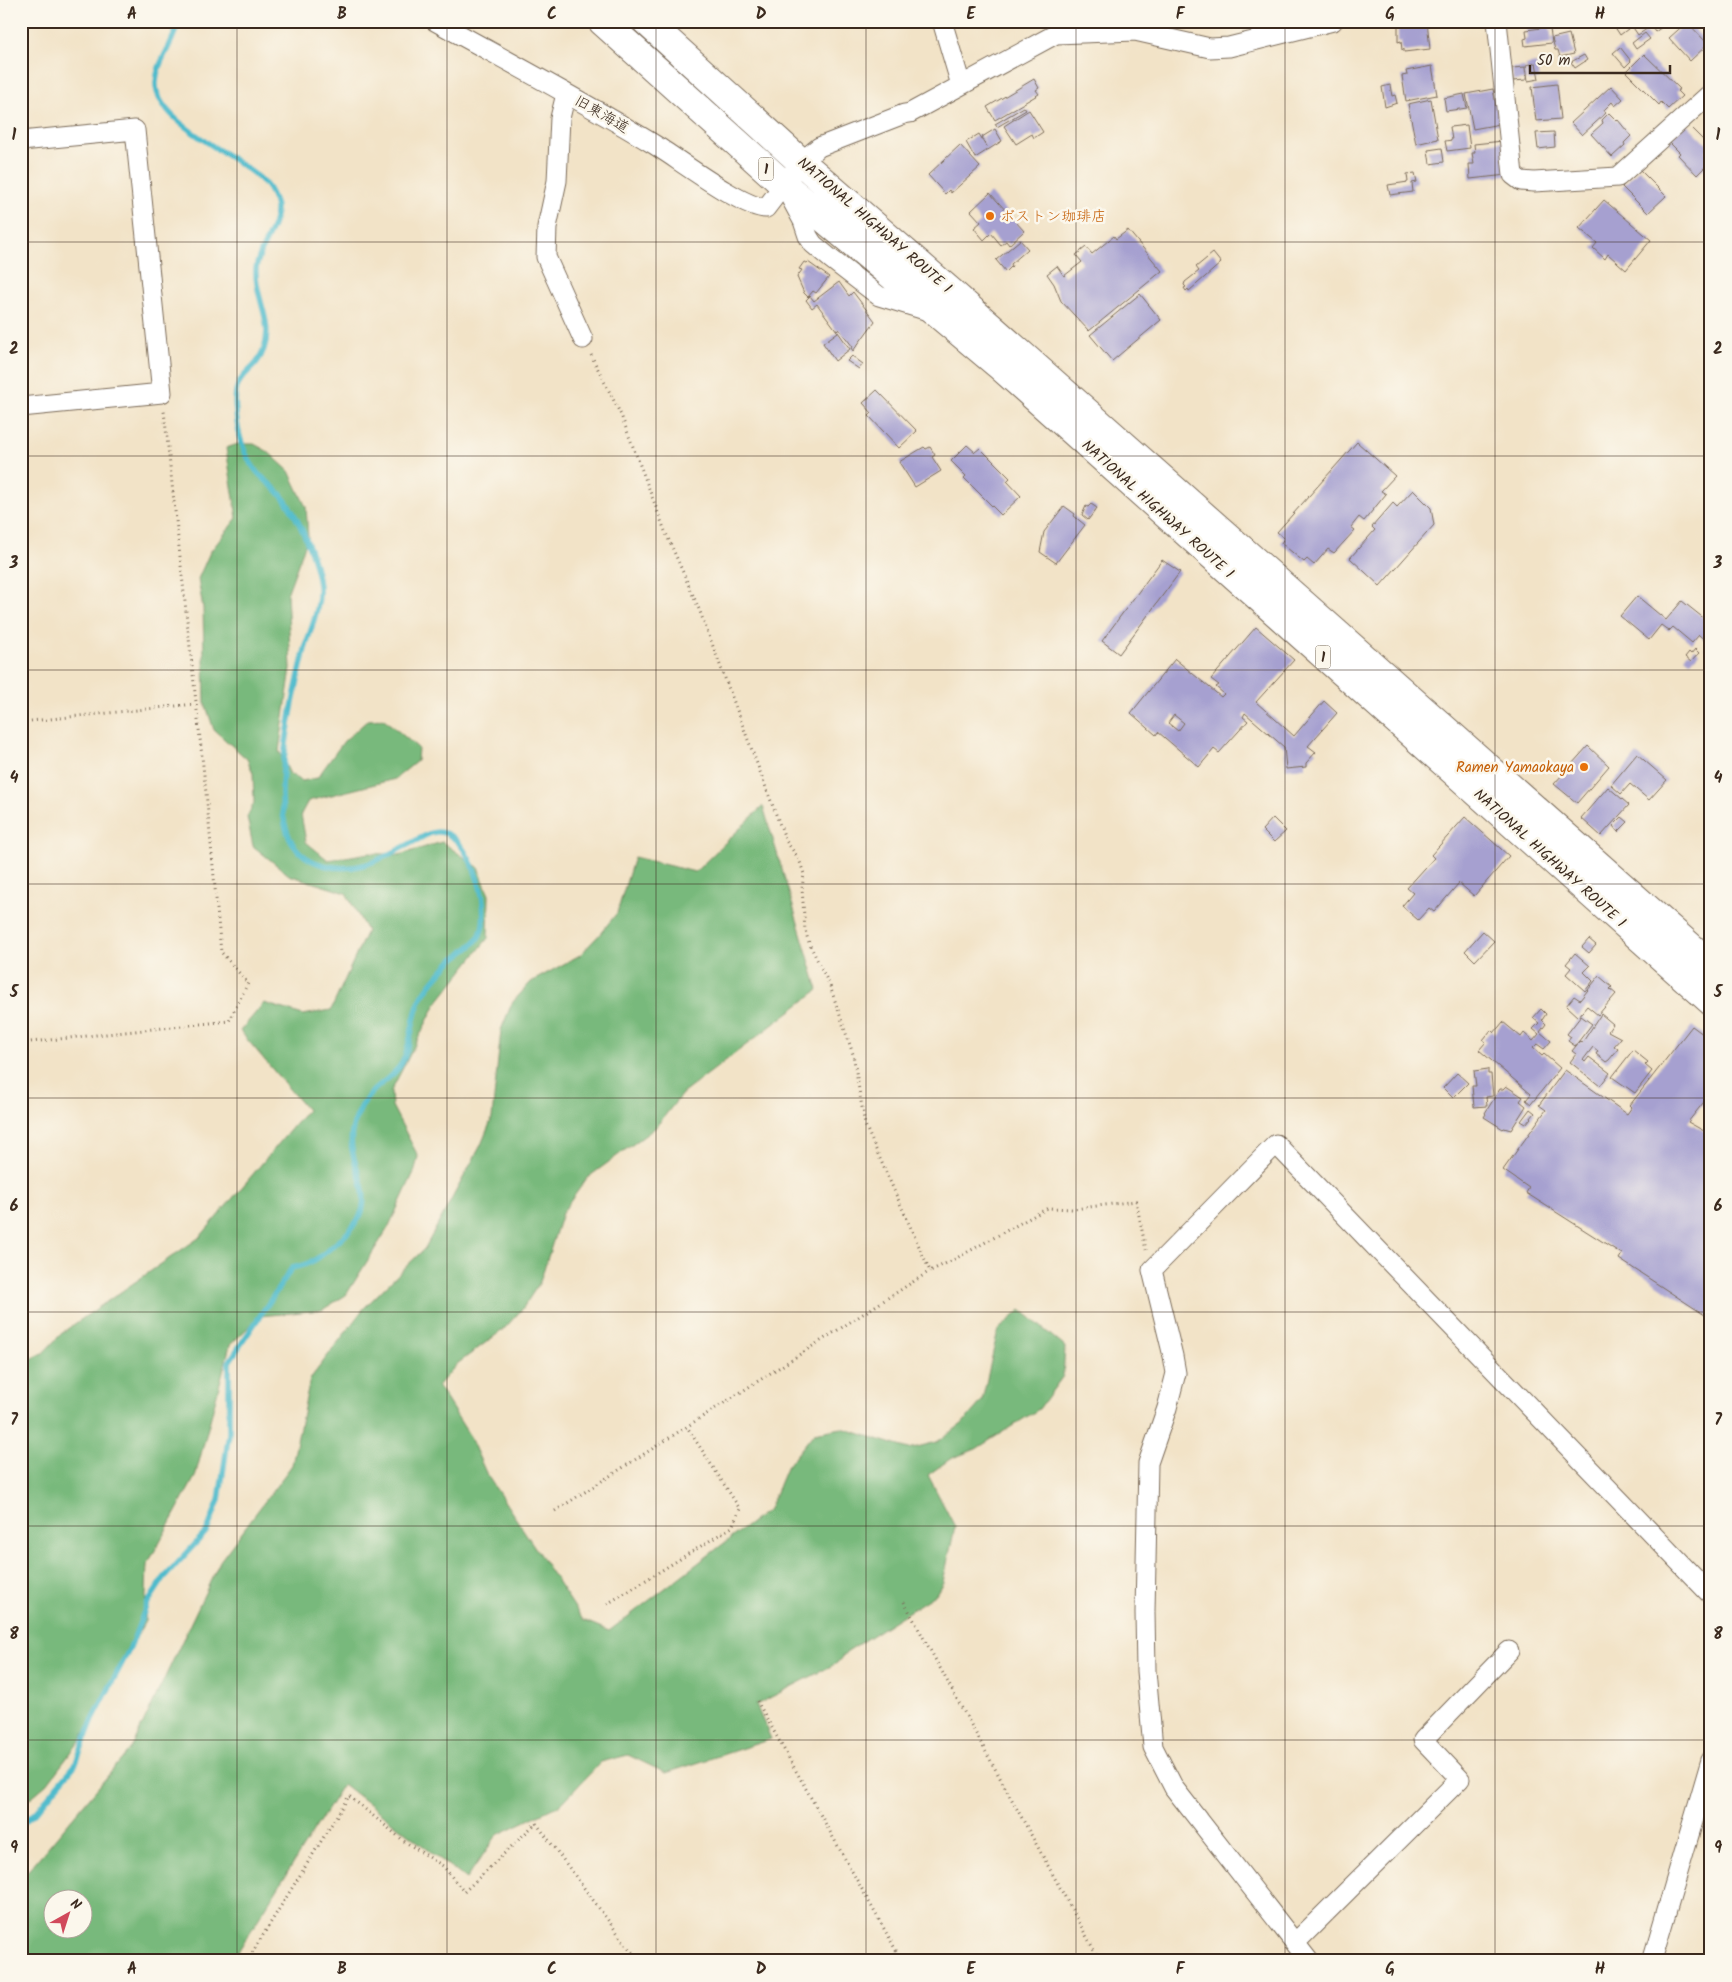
<svg xmlns="http://www.w3.org/2000/svg" width="1732" height="1982" viewBox="0 0 1732 1982" font-family="Kalam,'Klee One',sans-serif">
<style>
.forest{fill:#78b97c;stroke:#5a724d;fill-rule:evenodd}
.lines{fill:none;stroke-linecap:round;stroke-linejoin:round}
.stream{stroke:#50bbcc;stroke-width:5.5}
.building{fill:#a6a0d0;fill-rule:evenodd}
.minor-casing{stroke:#7b6b59;stroke-width:21}
.highway-casing{stroke:#7b6b59;stroke-width:30}
.path{stroke:#7b6b59;stroke-width:3;stroke-dasharray:1 4;stroke-linecap:butt}
.minor{stroke:#fff;stroke-width:19}
.highway{stroke:#fff;stroke-width:28}
.grid{fill:none;stroke:#3b2a1e;stroke-width:1;stroke-opacity:0.55}
.food-dot{fill:#e8710a;stroke:#fbf7ec;stroke-width:2}
.labels{text-anchor:middle;stroke-width:5;stroke-linejoin:round;paint-order:stroke}
.shield{fill:#fbf7ec;stroke:#75685c;stroke-width:1}
.shield-label{font-size:14px;font-weight:bold;fill:#3b2a1e}
.street-label{font-size:15px;fill:#3b2a1e;stroke:#fbf7ec}
.food-label{font-size:15px;fill:#c56008;stroke:#fbf7ec;text-anchor:start}
.neatline{fill:none;stroke:#3b2a1e;stroke-width:2}
.grid-label{font-size:16px;text-anchor:middle;font-weight:bold;fill:#3b2a1e}
</style>
<rect width="100%" height="100%" fill="#fbf7ec"/>
<filter id="ink" filterUnits="userSpaceOnUse"><feTurbulence type="fractalNoise" baseFrequency=".02" numOctaves="2"/><feDisplacementMap in="SourceGraphic" scale="10" xChannelSelector="R" yChannelSelector="G"/><feConvolveMatrix kernelMatrix="1 2 1 2 8 2 1 2 1" color-interpolation-filters="sRGB"/></filter>
<filter id="wash" filterUnits="userSpaceOnUse"><feTurbulence type="fractalNoise" baseFrequency=".0096" numOctaves="4" result="noise"/><feDisplacementMap in="SourceGraphic" scale="20" xChannelSelector="R" yChannelSelector="G"/><feGaussianBlur stdDeviation="1.12" result="paint"/><feColorMatrix in="noise" values="0 0 0 0 0 0 0 0 0 0 0 0 0 0 0 0 0 1.4 0 .05"/><feComposite in="paint" operator="in"/></filter>
<g filter="url(#wash)">
<rect width="100%" height="100%" fill="#f2e3c7"/>
<path class="forest" d="M238 444H254L267 451 289 471 306 507 308 537 287 594 291 668 279 751 290 774 302 781 317 778 344 741 368 720 384 719 418 748 417 761 395 779 308 801 301 814 306 842 328 860 369 853 399 855 442 842 478 867 489 895 488 938 436 1004 391 1091 392 1106 418 1156 415 1170 388 1228 346 1295 322 1310 260 1316 230 1345 195 1477 147 1565 145 1621 82 1738 47 1784 21 1806V1364L43 1353 63 1332 200 1237 307 1110 240 1031 264 1003 303 1015 331 1010 367 931 346 893 289 875 253 846 247 817 254 803 253 773 247 759 214 730 205 703 203 608 198 579 210 552 237 518 226 448Z
M763 806 818 990 682 1094 655 1128 587 1178 562 1213 540 1282 523 1308 504 1329 457 1364 438 1386 469 1435 487 1475 583 1620 609 1631 769 1509 786 1468 814 1433 842 1428 909 1449 937 1442 962 1424 982 1401 998 1330 1021 1310 1065 1347 1063 1376 1039 1409 976 1449 950 1459 928 1475 955 1527 943 1582 936 1594 846 1652 837 1663 756 1705 771 1739 666 1773 628 1755 601 1762 561 1804 497 1835 466 1879 343 1784 232 1961H21V1879L132 1747 220 1561 292 1465 310 1379 364 1308 425 1248 481 1145 492 1118 501 1030 512 1003 531 982 580 955 599 935 617 913 634 857 695 872ZM52 1900H82V1930H52Z"/>
<g class="lines">
<path class="stream" d="M21 1824 35 1813 75 1765 93 1719 130 1648 147 1604 164 1578 207 1531 219 1500 229 1433V1362L292 1268C312 1264 319 1258 334 1245 345 1236 361 1221 363 1207 368 1180 345 1157 353 1127 357 1114 363 1101 373 1091 382 1082 395 1075 402 1063 412 1044 411 1020 420 1001 426 987 440 973 450 962 460 953 474 947 480 935 484 926 484 912 483 902 481 882 464 831 437 832 430 832 421 838 415 841 384 857 359 875 323 865 306 860 295 851 288 834 271 792 294 694 305 649 310 630 321 606 319 586 316 558 299 517 282 496 275 487 265 481 258 473 244 457 238 434 236 413 231 369 253 379 264 349 274 321 254 297 256 269 258 249 278 227 276 207 275 200 270 190 266 185 243 157 153 123 156 82 157 60 175 43 178 21"/>
</g>
<g id="blocks">
<path class="building" d="M1411 21H1427L1430 49 1404 52V49L1402 50 1401 41 1398 42V23Z
M1540 21H1549L1552 43 1525 46 1524 39 1527 38 1526 30 1541 28Z
M1551 21H1561L1562 28 1552 29Z
M1611 21H1643L1648 28 1638 35 1632 26 1620 35Z
M1653 21H1658L1662 27 1655 32 1649 24Z
M1687 22 1708 44 1690 61 1669 38Z
M1645 33 1650 39 1636 49 1632 43Z
M1569 34 1574 54 1560 57 1558 50H1555L1552 38Z
M1620 47 1631 61 1625 67 1613 53Z
M1644 54 1680 89 1677 91 1682 96 1668 109 1661 102 1659 105 1626 72Z
M1584 55 1587 60 1575 68 1571 62Z
M1536 63 1539 79 1528 81 1526 65Z
M1432 66 1437 95 1406 101 1402 76 1407 75 1406 71Z
M1525 67 1526 80 1513 81 1512 68Z
M1034 79 1039 88 1036 90 1039 94 995 120 987 107Z
M1557 84 1561 119 1536 121 1532 87Z
M1390 85 1392 96 1395 95 1397 103 1385 107 1382 87Z
M1611 86 1623 99 1615 106 1612 102 1604 110 1606 113 1582 135 1571 123Z
M1493 89 1500 124 1473 129 1466 94Z
M1464 94 1467 108 1446 111 1444 98Z
M1431 99 1438 139 1416 144 1408 104Z
M1024 107 1026 110 997 127 995 124Z
M1029 110 1043 132 1034 138 1032 134 1016 144 1004 126Z
M1609 113 1617 121 1618 120 1631 136 1624 143 1625 145 1612 157 1591 134 1603 123 1602 120Z
M1686 123 1710 147 1705 151 1711 157V161L1697 175 1678 155 1680 153 1668 141Z
M1467 125 1470 148 1447 151 1445 141 1452 140 1450 127Z
M995 129 1002 141 975 158 966 142 979 134 987 147 982 137Z
M1554 132 1555 147 1538 149 1536 133Z
M1503 141 1507 175 1470 179 1469 164H1474L1472 153H1475L1474 144Z
M960 145 980 167 951 193 949 190 945 194 928 175Z
M1442 148 1444 162 1430 164 1428 150Z
M1639 169 1666 196 1648 213 1622 187Z
M1415 173 1417 182 1412 183 1413 192 1390 195 1388 185 1408 182 1407 174Z
M990 193 1024 231 1009 245 1006 241 1001 245 991 233 984 240 974 228 981 222 971 211Z
M1604 200 1651 240 1626 270 1608 254 1605 259 1593 248 1597 243 1579 228Z
M1128 230 1162 271 1089 331 1061 301 1054 284 1047 274 1057 266 1064 276 1082 262 1076 255 1086 247 1092 254 1114 236 1116 239Z
M1020 240 1028 249 1011 264 1012 266 1006 272 996 260Z
M1213 253 1221 263 1189 291 1188 289 1186 291 1184 288 1186 287 1184 285 1185 282 1199 271 1196 267Z
M804 262 807 263 808 262 829 277 816 293 813 291 808 297 804 293 797 277 802 270 799 269Z
M839 282 849 296 853 292 875 321 853 351 851 348 853 347 839 329 837 331 817 304 812 308 806 300 810 296 814 301Z
M1140 294 1161 320 1112 361 1090 335Z
M838 332 850 349 835 361 823 343Z
M852 356 863 364 859 369 847 361Z
M877 390 917 431 899 448 869 416 872 413 863 403Z
M1357 442 1395 476 1381 491 1386 494 1364 521 1359 517 1351 527 1355 530 1334 553 1328 549 1314 565 1307 559 1304 562 1281 543 1284 538 1277 532Z
M967 445 975 452 980 448 1010 478 1007 481 1021 496 1001 515 964 478 966 476 951 461Z
M924 447 926 449 930 447 935 455 932 457 941 471 915 487 899 462Z
M1413 490 1431 508 1434 525 1380 586 1350 558 1375 530 1372 527 1393 503 1397 507Z
M1091 504 1097 508 1088 520 1082 515 1086 506 1088 507Z
M1064 506 1075 514 1074 516 1085 525 1056 563 1040 552 1044 532Z
M1162 560 1180 572 1119 654 1102 641Z
M1637 596 1666 620 1682 601 1711 624V653L1705 648 1709 644 1699 635 1692 643 1673 627 1669 631 1661 625 1649 640 1620 616Z
M1256 627 1294 660 1256 702 1294 736 1324 701 1337 713 1308 746 1316 752 1306 763V767L1286 769 1284 747 1245 713 1243 717 1248 721 1219 753 1214 749 1199 767 1158 732 1156 735 1131 713 1175 659 1221 697 1224 694 1216 687 1219 685 1211 679ZM1174 715 1184 723 1178 731 1168 723Z
M1695 649 1699 653 1691 662 1685 657 1689 652 1691 654Z
M1588 746 1609 766 1577 803 1554 784Z
M1637 754 1667 780 1649 800 1630 784 1621 794 1611 785Z
M1608 787 1629 805 1601 836 1581 818Z
M1465 817 1509 856 1474 896 1459 883 1434 912 1429 908 1418 920 1402 906 1413 893 1407 888 1434 858 1431 855Z
M1622 817 1628 822 1618 832 1613 826Z
M1273 818 1286 831 1274 842 1262 830Z
M1483 931 1494 941 1475 961 1465 951Z
M1589 939 1596 945 1589 953 1582 947Z
M1575 953 1590 966 1584 972 1593 981 1585 991 1566 974 1571 968 1566 964Z
M1599 976 1612 987 1610 989 1616 994 1598 1015 1587 1006 1578 1017 1566 1006 1574 996 1580 1000Z
M1541 1009 1546 1014 1542 1020 1546 1024 1540 1032 1551 1041 1544 1049 1537 1044 1533 1048 1542 1056 1544 1054 1560 1068 1531 1104 1526 1100 1531 1094 1479 1050 1486 1042 1483 1040 1491 1030 1494 1033 1503 1022 1521 1037 1524 1033 1533 1041 1539 1034 1533 1029 1539 1023 1533 1018Z
M1601 1014 1613 1024 1608 1031 1621 1038 1614 1046 1618 1049 1609 1060 1606 1062 1596 1054 1598 1051 1593 1047 1583 1060 1585 1062 1589 1057 1610 1073 1600 1086 1570 1062 1576 1054 1572 1051 1580 1041 1582 1043 1584 1040Z
M1581 1016 1592 1024 1575 1046 1568 1041 1571 1037 1567 1034Z
M1692 1026 1711 1040V1093L1688 1122 1711 1135V1319L1619 1259 1622 1254 1526 1193 1529 1188 1503 1170 1546 1110 1539 1105 1565 1070 1627 1114 1632 1107 1630 1105Z
M1633 1050 1648 1062 1645 1065 1652 1071 1635 1093 1612 1077Z
M1488 1069V1074H1491L1493 1096 1486 1097 1487 1106 1474 1107 1472 1086H1476L1474 1071Z
M1457 1073 1468 1083 1453 1098 1443 1088Z
M1506 1086 1523 1097 1520 1101 1526 1106 1511 1130 1504 1128 1503 1129 1484 1117 1486 1114 1485 1113 1500 1089H1503Z
M1530 1109 1535 1113 1526 1124 1521 1121Z"/>
</g>
</g>
<g filter="url(#ink)">
<use href="#blocks" fill-opacity="0" stroke="#7b6b59" stroke-width="1"/>
<g class="lines">
<defs>
<path id="minor" d="M435 21C509 62 583 101 655 145 678 159 742 208 766 208L801 162 819 147 904 114 910 113 1056 34 1135 31 1210 48 1229 47 1333 21
M942 21 961 85
M1497 21 1513 175 1521 181 1534 182 1618 177 1711 93
M566 94 560 118 557 181 547 227 546 257 583 339
M21 141 135 130 162 393 21 407
M789 195 803 221 808 236 813 244 831 259 879 296 928 311
M1295 1943 1460 1779 1423 1740 1509 1651
M1309 1961 1174 1788 1153 1747 1146 1671 1145 1612 1148 1463 1167 1408 1176 1373 1173 1356 1152 1270 1276 1144 1711 1595
M1652 1961 1711 1760"/>
<path id="highway" d="M602 21 783 184 1001 367 1711 1001
M646 21 801 162 951 292 1711 965"/>
</defs>
<use href="#minor" class="minor-casing"/>
<use href="#highway" class="highway-casing"/>
<path class="path" d="M591 355 621 415 665 531 699 609 786 841 799 859 804 874 802 888 805 930 809 943 830 986 853 1054 865 1125 930 1271 953 1260 1048 1208 1074 1209 1136 1201 1146 1250
M21 722 195 704
M21 1043 229 1021 248 983 221 952 207 802 164 411
M555 1511 930 1271
M904 1602 1100 1961
M607 1604 732 1527 740 1509 687 1427
M757 1701 902 1961
M247 1961 349 1796 404 1841 443 1866 464 1892 536 1823 630 1950 642 1961"/>
<use href="#minor" class="minor"/>
<use href="#highway" class="highway"/>
</g>
</g>
<path class="grid" d="M237 21V1961M447 21V1961M656 21V1961M866 21V1961M1076 21V1961M1285 21V1961M1495 21V1961M21 242H1711M21 456H1711M21 670H1711M21 884H1711M21 1098H1711M21 1312H1711M21 1526H1711M21 1740H1711"/>
<g class="food-dot">
<circle cx="990" cy="216" r="5"/>
<circle cx="1584" cy="767" r="5"/>
</g>
<g class="labels">
<g class="shield">
<rect x="758.5" y="157.5" width="15" height="23" rx="4"/>
<rect x="1315.5" y="645.5" width="15" height="23" rx="4"/>
</g>
<g class="shield-label">
<text x="766" y="174">1</text>
<text x="1323" y="662">1</text>
</g>
<g class="street-label">
<text transform="translate(602 114) rotate(30)" y="5">旧東海道</text>
<text transform="translate(875 225) rotate(41)" y="5">NATIONAL HIGHWAY ROUTE 1</text>
<text transform="translate(1158 509) rotate(42)" y="5">NATIONAL HIGHWAY ROUTE 1</text>
<text transform="translate(1550 858) rotate(42)" y="5">NATIONAL HIGHWAY ROUTE 1</text>
</g>
<g class="food-label">
<text x="1000" y="221">ボストン珈琲店</text>
<text x="1574" y="772" text-anchor="end">Ramen Yamaokaya</text>
</g>
</g>
<rect width="1732" height="1982" fill="none" stroke="#fbf7ec" stroke-width="55"/>
<g transform="translate(68 1914) rotate(39)"><circle r="24" fill="#fbf7ec" stroke="#aea59a"/>
<path d="M0-4L9 19L0 12L-9 19Z" fill="#d1495b"/>
<text y="-8" font-size="14" font-weight="bold" text-anchor="middle" fill="#3b2a1e">N</text>
</g>
<path d="M1530 65v8h140v-8" fill="none" stroke="#3b2a1e" stroke-width="2.5"/>
<text x="1537" y="65" font-size="15" fill="#3b2a1e" stroke="#fbf7ec" stroke-width="4" paint-order="stroke">50 m</text>
<rect x="28" y="28" width="1676" height="1926" class="neatline"/>
<g class="grid-label">
<text x="132" y="19">A</text>
<text x="342" y="19">B</text>
<text x="552" y="19">C</text>
<text x="761" y="19">D</text>
<text x="971" y="19">E</text>
<text x="1180" y="19">F</text>
<text x="1390" y="19">G</text>
<text x="1600" y="19">H</text>
<text x="14" y="140">1</text>
<text x="1718" y="140">1</text>
<text x="14" y="354">2</text>
<text x="1718" y="354">2</text>
<text x="14" y="568">3</text>
<text x="1718" y="568">3</text>
<text x="14" y="783">4</text>
<text x="1718" y="783">4</text>
<text x="14" y="997">5</text>
<text x="1718" y="997">5</text>
<text x="14" y="1211">6</text>
<text x="1718" y="1211">6</text>
<text x="14" y="1425">7</text>
<text x="1718" y="1425">7</text>
<text x="14" y="1639">8</text>
<text x="1718" y="1639">8</text>
<text x="14" y="1853">9</text>
<text x="1718" y="1853">9</text>
<text x="132" y="1974">A</text>
<text x="342" y="1974">B</text>
<text x="552" y="1974">C</text>
<text x="761" y="1974">D</text>
<text x="971" y="1974">E</text>
<text x="1180" y="1974">F</text>
<text x="1390" y="1974">G</text>
<text x="1600" y="1974">H</text>
</g>
</svg>
